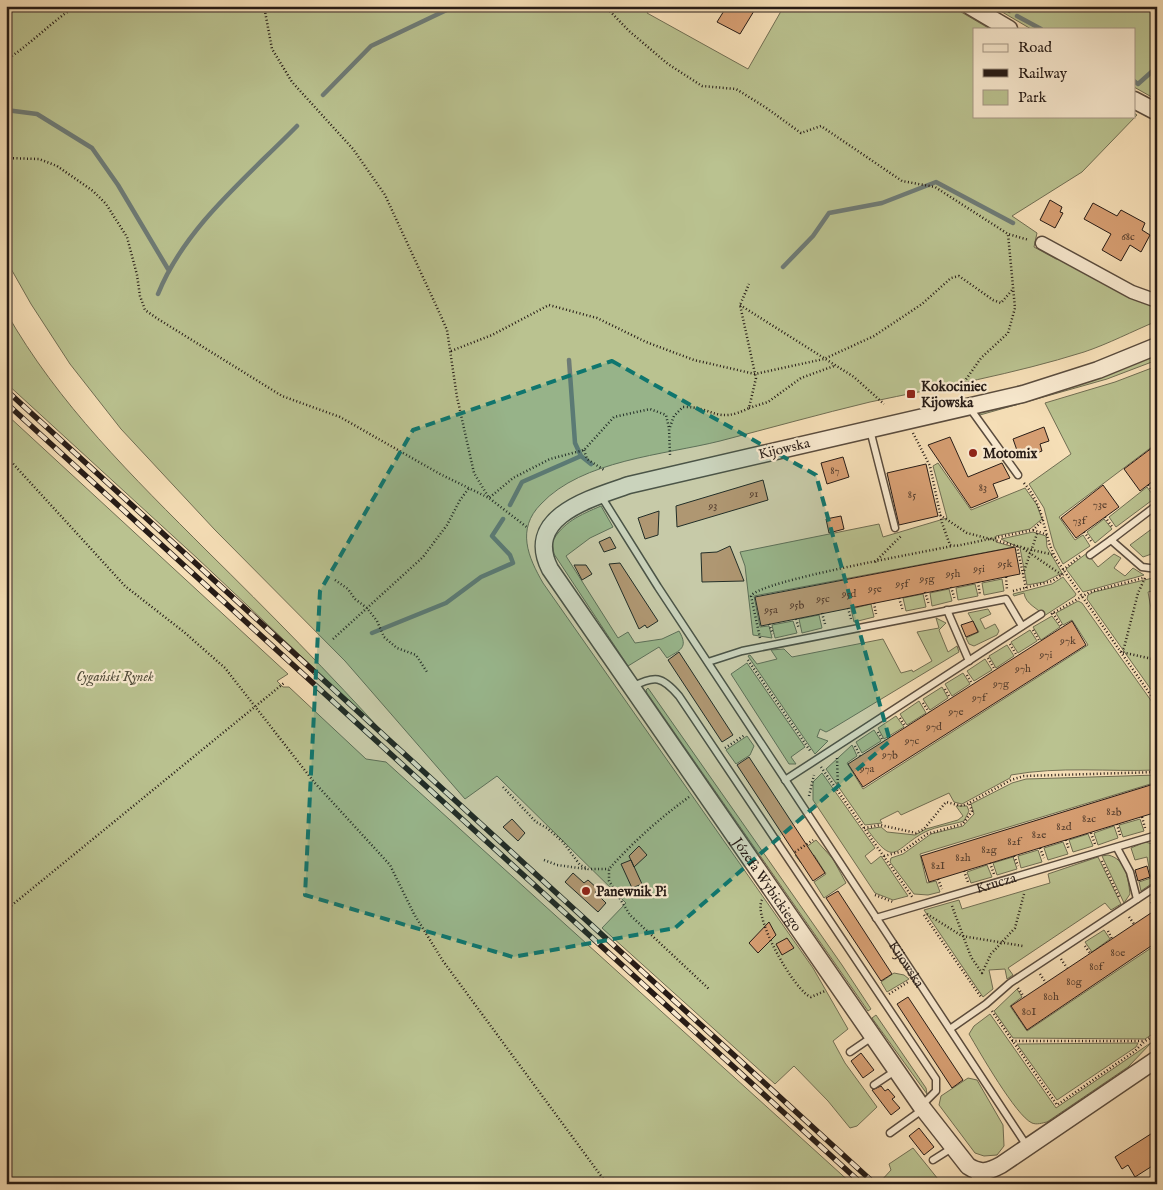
<svg xmlns="http://www.w3.org/2000/svg" width="1163" height="1190" viewBox="0 0 1163 1190" font-family="'IM FELL English',serif">
<style>
.green{fill:#bac290;stroke:#706e53}
.lines{fill:none;stroke-linecap:round;stroke-linejoin:round}
.stream{stroke:#6e7b76;stroke-width:4.5}
.building{fill:#d79f73;stroke:#261b16}
.service-casing{stroke:#5a4c3e;stroke-width:9}
.minor-casing{stroke:#5a4c3e;stroke-width:15}
.tertiary-casing{stroke:#5a4c3e;stroke-width:19}
.path{stroke:#261b16;stroke-width:2.5;stroke-dasharray:1 2.5;stroke-linecap:butt}
.service{stroke:#f9ead0;stroke-width:6}
.minor{stroke:#f9ead0;stroke-width:12}
.tertiary{stroke:#f9ead0;stroke-width:16}
.rail-casing{stroke:#261b16;stroke-width:5.5}
.rail{stroke:#f9ead0;stroke-width:4;stroke-dasharray:11;stroke-linecap:butt}
.marked{fill:#0f766e;fill-opacity:0.2;stroke:#0f766e;stroke-width:4;stroke-dasharray:10 6;stroke-linejoin:round}
.poi-dot{fill:#8f2418;stroke:#f9ead0;stroke-width:2}
.labels{text-anchor:middle;stroke-width:4.5;stroke-linejoin:round;paint-order:stroke}
.number-label{font-size:11px;fill:#523c2d}
.poi-label{font-size:14px;font-weight:bold;fill:#261b16;stroke:#f9ead0;text-anchor:start}
.street-label{font-size:14px;fill:#261b16;stroke:#f9ead0}
.park-label{font-size:14px;font-style:italic;fill:#524d3b;stroke:#f9ead0}
</style>
<rect width="100%" height="100%" fill="#f6dfb7"/>
<filter id="stains"><feTurbulence type="fractalNoise" baseFrequency=".004" numOctaves="4"/><feColorMatrix values="0 0 0 0 .2 0 0 0 0 .09 0 0 0 0 .02 0 0 0 .5 -.17"/></filter>
<radialGradient id="worn" r=".72"><stop offset=".6" stop-color="#630" stop-opacity="0"/><stop offset="1" stop-color="#630" stop-opacity=".3"/></radialGradient>
<path class="green" d="M6 6H651L647 13 748 69 784 6H951L990 29H974V116H1134V113L1137 115 1082 172 1012 216 1037 233 1034 247 1056 259H1062L1157 309V321C1133 331 1108 344 1084 352 1014 374 941 387 870 402 820 414 770 428 720 441 664 455 582 460 541 504 516 529 528 557 543 583L813 968 848 1029 833 1041 845 1063 877 1107 857 1126 850 1128 828 1101 794 1066 775 1084 602 928 626 903 497 776 465 799 345 661 215 530 121 429 70 364 31 304 6 260Z
M992 6H1157V100L1134 87V29H1031Z
M6 312C58 404 133 477 207 551 269 612 330 674 388 738L197 558 6 383Z
M1157 355V360L1107 379 980 415 976 408Z
M1157 366V443L1059 517 1075 540 1083 535 1090 546 1063 564 1054 547 1044 508 1029 484 1071 454 1045 403 1115 382Z
M6 414 288 674 277 681 283 687H289L366 759 386 762 852 1184H6Z
M938 463 971 510 1025 488 1037 505 1042 519 1030 529 996 536V542L1014 547 754 596 760 627 769 626 772 638 753 635 745 566 740 552 879 524 883 537 947 518 933 466Z
M1147 487 1155 498 1116 527 1109 517Z
M601 506 613 527 590 538 566 556 618 638 628 632 635 643 662 639 679 631C689 648 680 650 667 658L659 647 628 666 554 554 552 542C563 522 580 515 601 506Z
M1104 519 1112 529 1095 543 1087 532Z
M1157 525V552L1143 557 1130 545Z
M1033 532 1046 536 1047 547 1062 573 1044 582 1027 585 1020 548 1001 539Z
M1087 553 1098 567 1114 554 1121 558 1114 568 1125 576 1133 568 1144 575 1083 592 1066 569Z
M1063 577 1076 594 1075 596 1044 616C1037 607 1026 605 1024 593L1014 596 1013 594 1052 584Z
M1157 577V590L1148 592 1153 619 1157 618V698L1087 599 1088 595 1094 592Z
M1002 579 1004 591 984 595 982 583Z
M975 584 978 596 958 600 956 588Z
M949 589 952 601 932 606 930 593Z
M923 594 926 607 906 611 903 598Z
M1078 601 1082 603 1157 709V770C1109 772 1059 766 1011 775L1010 778 962 804 954 802 949 793 901 815 898 811 880 820 882 823 865 825 826 769 852 745 857 756 847 763 863 789 1088 645 1072 620 1063 625 1056 613Z
M871 604 874 617 854 622 851 609Z
M988 609 991 614 980 619 985 629 995 624 999 631 997 635 974 646 969 644 966 638 979 632 968 613Z
M819 615 822 628 802 633 799 619Z
M1052 616 1060 627 1041 640 1033 627Z
M936 618 946 623 939 630 948 652 957 646 959 652 830 730 826 732 820 729 817 737 828 741 815 754 748 656 750 655 757 664 777 659 771 650 784 649 792 657 883 639 901 673 912 670 913 672 932 661 917 632 939 628Z
M793 621 797 633 775 638 772 625Z
M1030 630 1037 641 1018 653 1011 642Z
M1007 645 1014 656 996 668 989 656Z
M985 659 992 670 974 681 967 671Z
M747 663 805 747 791 757 796 764H789L731 674Z
M963 673 970 684 952 696 945 684Z
M942 687 948 698 930 710 923 699Z
M648 688 842 965 871 1009 868 1011 647 693 646 690Z
M919 701 926 713 907 725 900 714Z
M896 716 904 727 884 739 878 728Z
M874 730 881 741 862 753 856 742Z
M747 736 754 746 750 755 736 764 726 750Z
M822 773 875 848 865 856 871 864 881 856 908 896 893 900 875 893 813 800V782Z
M1157 775V782L920 854 927 883 936 881 940 892 928 895 914 894 890 862 891 858 903 854 931 834 963 826 974 814 971 804 1012 783 1026 779Z
M956 806H967L969 811 964 821C951 825 937 826 925 832 893 849 896 869 867 829L881 827 887 832 915 835 926 829 958 820 963 816Z
M1140 819 1144 831 1123 837 1119 825Z
M1114 826 1118 838 1098 845 1094 833Z
M1088 834 1093 846 1073 852 1069 840Z
M816 840 833 859 846 883 824 898 814 882 826 874 814 855 801 863 795 855Z
M1063 842 1068 854 1048 860 1044 848Z
M1145 842 1157 845V880L1141 891 1139 882 1151 878 1147 857 1135 860 1131 848Z
M1038 850 1042 862 1021 868 1018 856Z
M1108 855C1126 859 1128 878 1130 894L1124 903 1102 856Z
M1013 857 1017 869 997 875 993 863Z
M1098 857 1121 904 1111 910 1105 903 1008 968 1013 975 1007 979 1005 969 989 970 993 989 983 997 924 910 959 900 962 909 1050 883 1048 874Z
M987 865 992 877 971 883 967 872Z
M1104 930 1110 939 1092 952 1085 942Z
M1157 944V1031L1145 1039 1013 1038 994 1011 1017 989 1022 997 1010 1006 1027 1031Z
M894 973 904 975 909 979 887 992 881 982Z
M990 1014 1056 1108 1152 1042 1128 1067 1047 1122C1042 1123 1037 1125 1032 1123 1016 1116 979 1051 969 1034L974 1026Z
M876 1015 926 1088 927 1094 872 1018Z
M1138 1043 1136 1047 1057 1100 1017 1044Z
M968 1078 977 1080 1003 1125 1004 1146 997 1155 984 1156 975 1153 939 1105 941 1096Z
M913 1148 942 1184H883L880 1182 891 1170 889 1164Z"/>
<g class="lines">
<path class="stream" d="M1017 16 1041 29
M1134 81 1138 84 1157 67
M323 95 371 46 455 6
M6 110 37 114 92 148 118 185 168 269
M783 267 813 236 829 213 882 203 936 182 1013 223
M158 294C185 227 247 177 297 126
M569 360 575 443 581 456
M510 505 522 482 581 456 591 464
M372 633 446 603 481 577 513 563 510 555 492 536 503 519"/>
</g>
<path class="building" d="M727 6H757L740 34 717 22Z
M1050 200 1062 207 1060 212 1063 213 1055 228 1040 220Z
M1093 203 1117 216 1121 210 1145 223 1142 230 1150 235 1141 252 1130 245 1121 261 1102 250 1111 234 1084 219Z
M1044 427 1049 441 1040 444 1042 451 1020 459 1013 439Z
M950 437 968 477 1002 463 1010 478 993 484 998 497 971 508 928 445Z
M1157 444V478L1140 491 1124 469Z
M843 457 849 477 827 484 821 463Z
M926 464 938 516 899 525 887 473Z
M763 480 768 500 677 527 676 506Z
M1103 485 1119 507 1076 538 1061 518Z
M659 511 658 535 645 539 638 518Z
M841 516 844 529 829 533 826 519Z
M610 537 616 548 604 552 599 542Z
M730 546 744 581 702 582 701 553 717 552Z
M1015 547 1020 574 761 626 755 597Z
M620 563 658 621 647 628 645 625 639 629 609 564Z
M574 565H586L592 574 582 580Z
M973 621 978 632 966 637 961 625Z
M1072 621 1086 645 863 787 848 764Z
M679 652 733 735 722 742 668 660Z
M749 757 825 873 813 881 737 765Z
M1157 783V812L929 882 921 856Z
M512 819 525 833 518 841 503 827Z
M639 846 647 855 634 867 629 856Z
M631 860 642 884 632 888 621 864Z
M1147 866 1150 877 1138 881 1135 870Z
M573 873 584 883 588 880 598 889 595 892 606 903 598 912 565 882Z
M838 891 892 974 881 981 826 898Z
M1157 909V942L1027 1030 1011 1006Z
M769 922 776 935 758 953 749 943Z
M787 938 794 948 782 955 776 944Z
M908 997 963 1080 952 1088 897 1004Z
M861 1053 874 1070 863 1078 851 1061Z
M881 1086 885 1091 888 1089 895 1097 892 1099 900 1108 891 1115 872 1090Z
M919 1128 934 1147 924 1155 909 1136Z
M1157 1130V1163L1135 1177 1128 1165 1122 1169 1115 1157Z"/>
<g class="lines">
<defs>
<g id="service">
<path d="M969 407 1018 475"/>
<path d="M870 430 895 528"/>
<path id="s1" d="M601 496 658 587 1027 1146"/>
<path d="M1157 505 1111 540 1142 567 1157 569"/>
<path d="M1090 555 1111 540"/>
<path d="M947 610 969 661"/>
<path d="M708 662 742 651 1006 599 1022 626"/>
<path d="M632 687C655 675 662 676 679 696L936 1079V1091L922 1105"/>
<path d="M785 780 1041 614"/>
<path d="M1117 848 1130 872 1137 899"/>
<path id="s2" d="M876 918 1157 835"/>
<path d="M950 1029 986 1004 1010 983 1157 886"/>
<path d="M850 1052 872 1037"/>
<path d="M874 1085 895 1071"/>
<path d="M890 1133 922 1110"/>
<path d="M933 1160 952 1148"/>
</g>
<path id="minor" d="M1042 243 1132 292 1157 301
M977 1172 979 1184"/>
<g id="tertiary">
<path d="M970 6 1009 29"/>
<path d="M1134 100 1157 112"/>
<path id="s3" d="M1157 346 1098 370 1023 394 629 485C592 498 523 516 550 569L921 1106 968 1166C980 1174 988 1172 1001 1165L1157 1059"/>
</g>
</defs>
<use href="#service" class="service-casing"/>
<use href="#minor" class="minor-casing"/>
<use href="#tertiary" class="tertiary-casing"/>
<path class="path" d="M264 6 272 49 292 82 353 149 385 195 440 314 447 330 457 397 474 473 489 498 528 528
M605 6 629 31 668 64 702 86 736 89 765 107 801 133 821 126 902 181 935 187 1008 234 1029 240
M1009 13 1010 6
M6 60C31 44 51 22 76 6
M6 158 39 159 57 166 93 191 106 204 127 237 137 275 140 296 145 310 158 319 282 396 340 417 440 474 489 498 513 478 550 459 584 450 614 417 650 409 666 415 669 428 670 455
M740 305 854 377 884 404
M451 351 492 335 549 305 597 318 646 342 694 360 755 374 824 359 874 336 922 304 951 278 959 276 993 300 1001 303 1013 289
M962 385 981 358 1008 333 1015 308 1008 234
M749 408 768 402 801 378 834 366
M670 427 674 416 683 407C713 406 716 425 749 408L756 378 740 305 749 284
M913 433 930 466 942 523 950 545 956 546 1033 530 1044 519
M584 450 587 459 604 470
M6 456 125 586 184 632 225 668 314 782 390 865 414 914 443 961 607 1184
M1024 483C1047 511 1041 530 1056 559L1157 704
M1148 485 1156 495
M940 515 967 533 1021 547 1062 575
M1105 517 1113 528
M1033 530 1048 535
M1084 532 1091 541
M1017 546 1026 588
M1024 548 1054 555
M875 562 901 536
M1063 570 1080 556
M1023 574 1038 531
M1006 577 1007 590
M1145 578 1138 593 1124 648 1121 652 1157 660
M335 580 348 589 355 599 367 608 377 621 384 637 397 648 416 655 427 672
M978 582 980 595
M951 587 955 600
M1013 591 1052 581 1065 573
M925 592 929 605
M899 598 903 611
M874 603 876 614
M848 608 851 619
M822 613 825 624
M1053 613 1062 627
M1051 614 1090 592 1143 578
M796 619 799 629
M769 624 773 634
M1033 630 1040 642
M760 638 751 596C759 581 925 552 952 546
M333 639 423 557 447 525 460 500 469 488
M1010 644 1017 656
M988 658 995 670
M748 660 811 752
M967 675 972 684
M945 689 950 698
M923 703 929 712
M900 718 906 727
M878 732 883 741
M855 746 860 756
M725 748 745 735
M837 758 838 789
M821 767 913 898
M503 787 536 822 547 828 563 842 580 865 588 869H609
M809 796 814 775
M689 797C660 818 633 842 609 869V881L630 915 709 989
M1142 817 1145 828
M1117 824 1120 835
M864 828 880 825 916 833 924 829 946 802 962 806 969 803
M1091 833 1095 844
M1066 840 1069 850
M1040 848 1044 858
M795 852 813 840
M884 856 903 851 927 834 963 824 972 811 969 803 1011 780 1024 776 1157 772
M1014 856 1018 866
M544 860 557 865 586 869
M1102 861 1120 899
M990 863 994 874
M964 871 968 882
M938 879 942 889
M875 895 893 902
M762 900C752 917 796 993 811 997L825 991
M1151 902 1156 909
M952 906 971 957 982 973 991 954 1015 928 1024 894
M6 910 284 683
M927 914 962 936 1023 946
M924 915 981 997
M1129 917 1134 924
M1108 931 1112 939
M1085 946 1090 953
M1061 959 1067 968
M1040 974 1046 983
M1018 988 1024 997
M889 994 908 982
M992 1011 1057 1105 1135 1051 1145 1041 1157 1034
M1012 1041H1145"/>
<use href="#service" class="service"/>
<use href="#minor" class="minor"/>
<use href="#tertiary" class="tertiary"/>
<defs>
<path id="rail" d="M6 390 875 1184
M6 403 862 1184"/>
</defs>
<use href="#rail" class="rail-casing"/>
<use href="#rail" class="rail"/>
</g>
<path class="marked" d="M612 361 816 475 890 741 675 928 513 957 305 895 320 591 413 430Z"/>
<g class="poi-dot">
<rect x="906" y="389" width="10" height="10" rx="2.5"/>
<circle cx="973" cy="453" r="5"/>
<circle cx="586" cy="891" r="5"/>
</g>
<g class="labels">
<g class="number-label">
<text x="1128" y="240">68c</text>
<text x="835" y="474">87</text>
<text x="983" y="491">83</text>
<text x="754" y="497">91</text>
<text x="912" y="498">85</text>
<text x="1100" y="508">73e</text>
<text x="713" y="509">93</text>
<text x="1079" y="524">73f</text>
<text x="1005" y="567">95k</text>
<text x="979" y="572">95i</text>
<text x="953" y="577">95h</text>
<text x="927" y="582">95g</text>
<text x="902" y="587">95f</text>
<text x="875" y="592">95e</text>
<text x="849" y="597">95d</text>
<text x="823" y="602">95c</text>
<text x="797" y="608">95b</text>
<text x="771" y="613">95a</text>
<text x="1068" y="644">97k</text>
<text x="1046" y="658">97i</text>
<text x="1023" y="672">97h</text>
<text x="1001" y="687">97g</text>
<text x="979" y="701">97f</text>
<text x="956" y="715">97e</text>
<text x="934" y="730">97d</text>
<text x="912" y="744">97c</text>
<text x="890" y="758">97b</text>
<text x="867" y="772">97a</text>
<text x="1114" y="815">82b</text>
<text x="1089" y="822">82c</text>
<text x="1064" y="830">82d</text>
<text x="1039" y="838">82e</text>
<text x="1014" y="845">82f</text>
<text x="989" y="853">82g</text>
<text x="963" y="861">82h</text>
<text x="938" y="869">82I</text>
<text x="1118" y="956">80e</text>
<text x="1096" y="970">80f</text>
<text x="1074" y="985">80g</text>
<text x="1051" y="1000">80h</text>
<text x="1029" y="1015">80I</text>
</g>
<g class="poi-label">
<text x="921" y="391">Kokociniec<tspan x="921" dy="16">Kijowska</tspan></text>
<text x="983" y="458">Motomix</text>
<text x="596" y="896">Panewnik Pi</text>
</g>
<g class="street-label">
<text transform="translate(784 448) rotate(-13)" y="5">Kijowska</text>
<text dy="5" stroke="none"><textPath href="#s2" startOffset="125">Krucza</textPath></text>
<text dy="5" stroke="none"><textPath href="#s3" startOffset="1065">Józefa Wybickiego</textPath></text>
<text dy="5" stroke="none"><textPath href="#s1" startOffset="559">Kijowska</textPath></text>
</g>
<g class="park-label">
<text x="115" y="681">Cygański Rynek</text>
</g>
</g>
<rect width="1163" height="1190" fill="none" stroke="#f6dfb7" stroke-width="25"/>
<rect x="8" y="8" width="1148" height="1175" fill="none" stroke="#261b16" stroke-width="2.5"/>
<rect x="12" y="12" width="1138" height="1165" fill="none" stroke="#261b16"/>
<rect x="973" y="28" width="162" height="90" fill="#f9ead0" stroke="#a59786"/>
<rect x="983" y="44" width="25" height="8" fill="#f9ead0" stroke="#a59786"/>
<text x="1018" y="52" font-size="15" fill="#261b16">Road</text>
<rect x="983" y="69" width="25" height="8" fill="#261b16" stroke="#a59786"/>
<text x="1018" y="78" font-size="15" fill="#261b16">Railway</text>
<rect x="983" y="90" width="25" height="15" fill="#bac290" stroke="#a59786"/>
<text x="1018" y="102" font-size="15" fill="#261b16">Park</text>
<rect width="100%" height="100%" filter="url(#stains)"/>
<rect width="100%" height="100%" fill="url(#worn)"/>
</svg>
